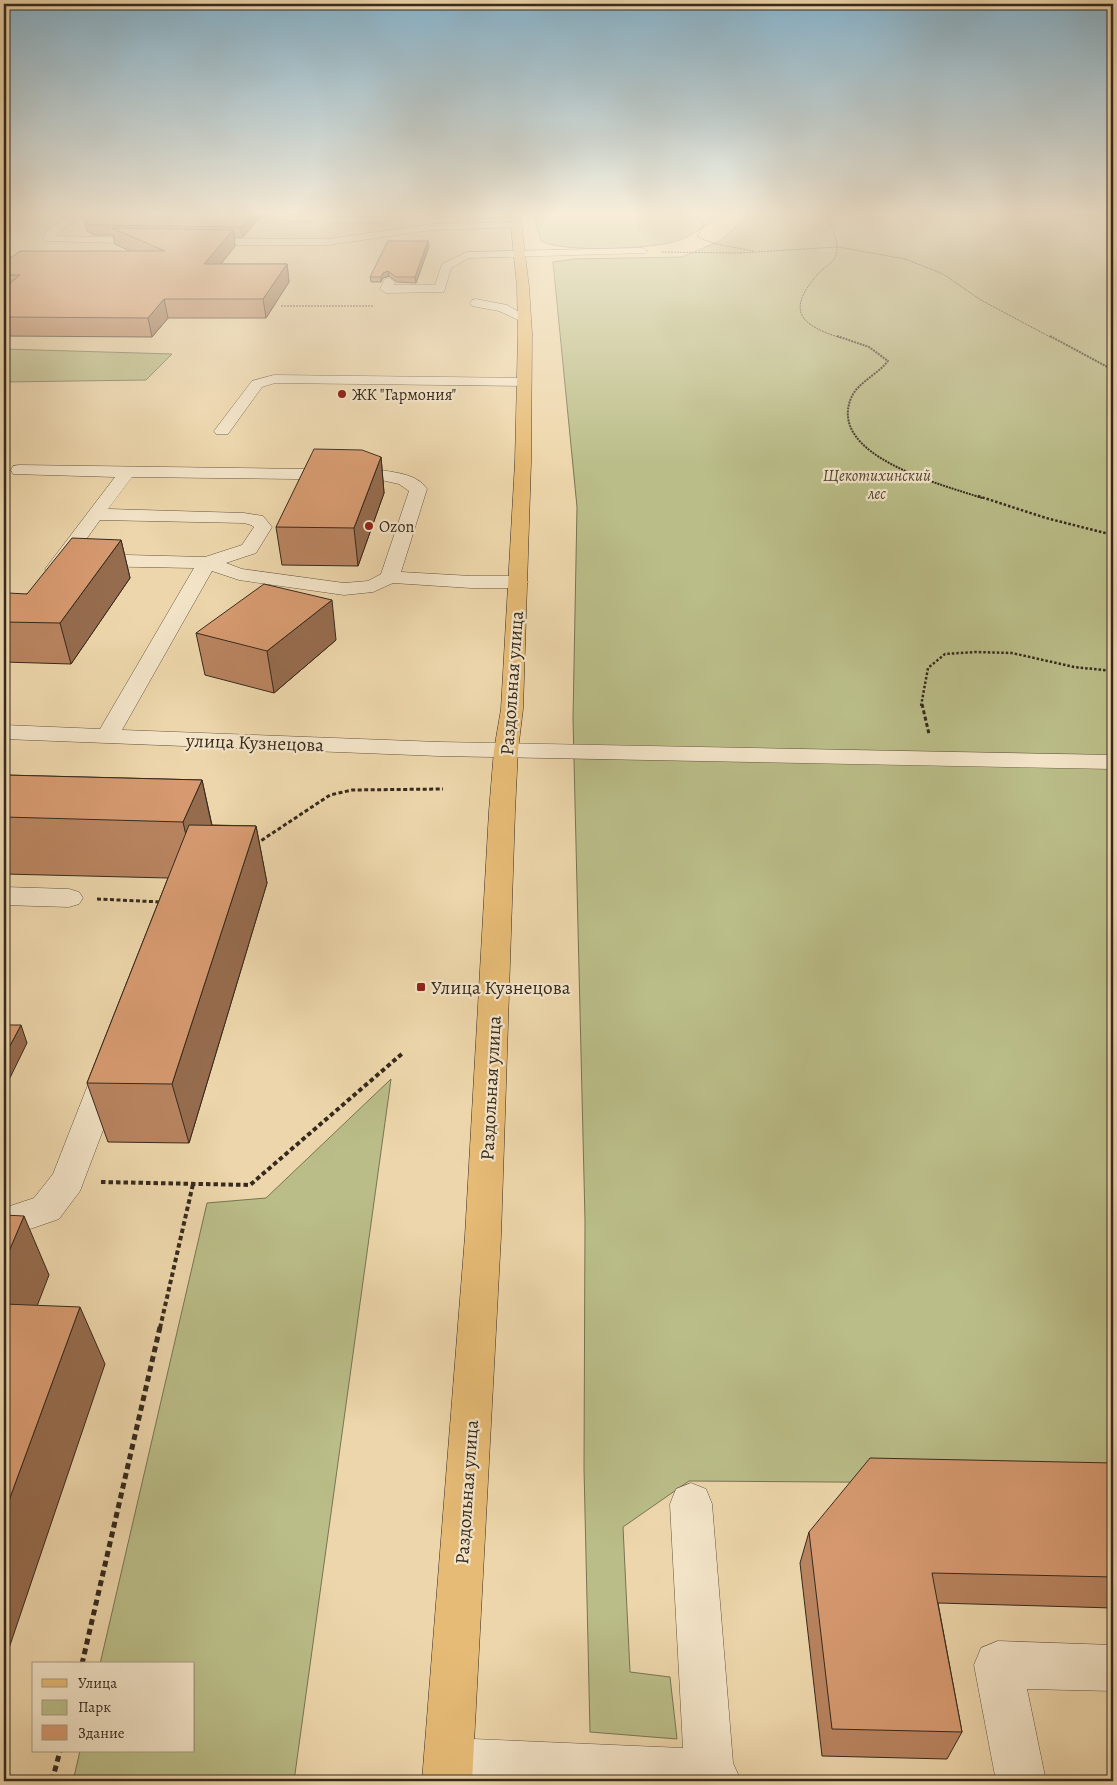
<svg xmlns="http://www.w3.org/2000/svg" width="1117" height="1785" viewBox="0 0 1117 1785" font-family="Alegreya,serif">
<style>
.green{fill:#babd88;stroke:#787453}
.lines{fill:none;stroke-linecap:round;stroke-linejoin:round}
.minor-casing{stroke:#645541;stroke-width:1}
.major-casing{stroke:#362a1e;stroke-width:1}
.path-far5{stroke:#362a1e;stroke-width:1;stroke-dasharray:2 1;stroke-linecap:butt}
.path-far4{stroke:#362a1e;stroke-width:2;stroke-dasharray:2 1;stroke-linecap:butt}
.path-far3{stroke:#362a1e;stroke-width:2.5;stroke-dasharray:2.5 2;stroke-linecap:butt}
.path-far2{stroke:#362a1e;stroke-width:3;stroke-dasharray:4 2.5;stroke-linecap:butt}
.path-far1{stroke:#362a1e;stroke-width:4;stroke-dasharray:4.5 3;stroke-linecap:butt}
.path{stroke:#362a1e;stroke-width:5;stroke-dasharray:6 4;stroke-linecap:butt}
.minor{fill:#f3e4c8;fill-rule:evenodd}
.major{fill:#e6bb76;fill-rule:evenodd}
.wall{fill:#b98460;stroke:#362a1e}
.shaded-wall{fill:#966c4e;stroke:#362a1e}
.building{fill:#d79a70;stroke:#362a1e}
.poi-dot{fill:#8f2418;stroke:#f3e4c8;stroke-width:2}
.labels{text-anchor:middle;stroke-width:4.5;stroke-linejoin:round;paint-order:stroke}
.far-poi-label{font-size:16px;fill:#362a1e;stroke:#f3e4c8;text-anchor:start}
.far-park-label{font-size:16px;font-style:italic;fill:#504733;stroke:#f3e4c8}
.street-label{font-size:19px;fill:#362a1e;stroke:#f3e4c8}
.poi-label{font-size:19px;fill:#362a1e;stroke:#f3e4c8;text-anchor:start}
</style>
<rect width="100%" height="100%" fill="#edd6ab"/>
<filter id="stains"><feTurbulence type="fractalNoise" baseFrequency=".004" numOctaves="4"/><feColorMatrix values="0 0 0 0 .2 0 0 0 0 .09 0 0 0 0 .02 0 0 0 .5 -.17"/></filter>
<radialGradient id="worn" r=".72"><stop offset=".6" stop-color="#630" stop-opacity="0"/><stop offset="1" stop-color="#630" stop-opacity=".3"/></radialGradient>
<path class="green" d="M533 214H724C710 222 691 237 677 241 650 249 565 253 541 241Z
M735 214H1113V1484L689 1481 623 1527 630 1672 670 1677 677 1739 590 1732 584 1468 585 1220 573 718 577 507 553 262 574 259 682 257 720 241 748 216Z
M4 349 172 354 146 380 4 382Z
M391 1079 294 1781H73L80 1751H194V1664H100L207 1203 266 1198Z"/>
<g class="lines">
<defs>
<path id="minor" d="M69 214H81L55 236 152 238 158 241 152 244 45 241 42 237 43 235Z
M288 216 385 217 390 220 385 223 284 221 283 219Z
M517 222 522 225 521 227 432 230 328 245H198L192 242 198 239H328L432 224Z
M642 248 648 251 646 253 469 258 451 268 444 292 386 293 380 289 385 279 389 278 395 282 394 285H435L442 264 467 252Z
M476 299 507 305 531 319 525 323 499 311 472 306 470 303 472 300Z
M274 375 524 378 529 379 531 382 529 385 524 386 275 383 262 387 228 434H216L214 431 252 381Z
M19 465 381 470C397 473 417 474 427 489L401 572 471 576H518L525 578 528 582 525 586 518 588H471L393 583 373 592 344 595 239 580 212 571 122 730 439 742 1113 755V769L439 756 4 739V725L100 729 194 568 87 566 80 564 77 560 80 556 87 554 205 557 242 545 254 527 251 525 244 523 100 520 62 573 55 575 48 573 45 569 115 477 13 474 11 470 13 466ZM132 477 381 480 399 484 409 491 381 574 368 581 344 583 242 569 226 563 256 553 272 527 263 516 244 513 108 509Z
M4 887 69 889 79 892 83 898 79 904 69 907 4 905Z
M109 1060 120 1064 125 1072 80 1191 59 1219 4 1238V1208L34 1198 53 1174 93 1072 98 1064Z
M691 1483 706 1489 712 1504 733 1763 741 1781H431L424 1763 431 1745 449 1738 683 1748 670 1504 676 1489Z
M998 1641 1113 1645V1691L1027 1689 1046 1781H996L974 1665 981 1648Z"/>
<path id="major" d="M510 214H520L529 287 532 333 531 462 523 709 518 750 515 811 501 1236 472 1781H422L465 1236 489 811 494 750 501 709 515 462 518 333 517 287Z"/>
</defs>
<use href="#minor" class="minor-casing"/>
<use href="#major" class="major-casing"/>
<path class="path-far5" d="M637 214 639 231
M697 214 704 224 697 237 716 244 754 251
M822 214C832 224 842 247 834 259 830 265 822 269 817 275 786 311 800 325 841 338
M662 252 739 253 838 247 905 259 943 274 981 300 1052 338
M281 306H374"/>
<path class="path-far4" d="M837 336 869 347 888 361C878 374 859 382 852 396 824 456 944 485 982 498
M1050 336 1113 370"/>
<path class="path-far3" d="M978 496 1046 518 1113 535
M921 706 928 668 945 654 976 652 1012 653 1074 667 1113 671"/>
<path class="path-far2" d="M922 704 929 734
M256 844 330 795 352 790 443 789
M97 899 161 902"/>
<path class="path-far1" d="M101 1182 250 1185 404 1052
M160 1328 193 1184"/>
<path class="path" d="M82 1664 160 1327
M52 1781 60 1751"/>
<use href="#minor" class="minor"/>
<use href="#major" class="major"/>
</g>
<path class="wall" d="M262 214 243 237H234L235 246 221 264H287L289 282 266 318H168L152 337 4 336V263L130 251 115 244 113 235H94L87 231 85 222Z
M429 246 416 283 397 282 389 276 383 278 381 282H371L370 277Z
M381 457 384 493 358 566 282 565 276 527Z
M121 540 130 578 71 664 4 662V599L27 594Z
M196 633 336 640 274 693 205 675Z
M4 775 202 780 212 825 256 826 267 883 189 1143 108 1142 87 1083 168 878 4 874Z
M1113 1463V1608L938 1603 962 1732 947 1759 822 1756 800 1563 809 1532Z"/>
<path class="shaded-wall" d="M252 214H262L243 237 241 227Z
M233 230 235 246 207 281 204 264Z
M428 241 429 246 416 283 415 277Z
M287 264 289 282 266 318 263 299Z
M388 271 389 276 383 278 381 282V277L383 273Z
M164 299 168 318 152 337 148 318Z
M381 457 384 493 358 566 354 528Z
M121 540 130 578 71 664 60 623Z
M332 600 336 640 274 693 267 651Z
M202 780 214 836 196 879 183 822Z
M256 826 267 883 189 1143 172 1084Z
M21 1025 27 1043 4 1090V1057Z
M24 1216 49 1275 16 1361 4 1337V1263Z
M80 1307 105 1364 4 1663V1514Z"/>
<path class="building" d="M94 214H252L241 227 92 225 85 222Z
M112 228 233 230 204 264H287L263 299H164L148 318 4 317V288L20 275H4V263L20 251H165Z
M388 241H428L415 277H396L388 271 383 273 381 277H370Z
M314 449 362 450 381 457 354 528 276 527Z
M72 538 121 540 60 623 4 622V599L8 593 27 594Z
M264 584 332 600 267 651 196 633Z
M4 775 202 780 183 822 4 817Z
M189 825 256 826 172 1084 87 1083Z
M4 1025H21L4 1057Z
M4 1215 24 1216 4 1263Z
M4 1304 80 1307 4 1514Z
M870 1458 1113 1463V1577L932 1573 962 1732 832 1729 809 1532Z"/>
<linearGradient id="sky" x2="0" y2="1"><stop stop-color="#88b6d0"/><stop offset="0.46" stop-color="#f7edd9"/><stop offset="1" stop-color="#f7edd9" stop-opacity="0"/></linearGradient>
<rect width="1117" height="464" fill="url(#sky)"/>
<g class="poi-dot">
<circle cx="342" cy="394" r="5"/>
<circle cx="369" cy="526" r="5"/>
<rect x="416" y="982" width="10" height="10" rx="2.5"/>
</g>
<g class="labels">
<g class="far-poi-label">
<text x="352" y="400">ЖК "Гармония"</text>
<text x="379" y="532">Ozon</text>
</g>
<g class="far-park-label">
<text x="877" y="481">Щекотихинский<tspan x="877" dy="18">лес</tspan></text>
</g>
<g class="street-label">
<text transform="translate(511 683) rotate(-86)" y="7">Раздольная улица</text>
<text transform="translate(255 742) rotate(2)" y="7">улица Кузнецова</text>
<text transform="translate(490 1088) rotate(-87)" y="7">Раздольная улица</text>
<text transform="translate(466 1492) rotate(-86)" y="7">Раздольная улица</text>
</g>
<g class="poi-label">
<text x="431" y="994">Улица Кузнецова</text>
</g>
</g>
<rect width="1117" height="1785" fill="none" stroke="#edd6ab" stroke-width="20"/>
<rect x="5" y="5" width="1107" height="1775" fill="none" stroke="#362a1e" stroke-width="2.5"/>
<rect x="10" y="10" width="1097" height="1765" fill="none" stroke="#362a1e"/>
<rect x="32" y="1662" width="162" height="90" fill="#f3e4c8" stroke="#a79a84"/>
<rect x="42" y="1679" width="25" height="8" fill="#e6bb76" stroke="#a79a84"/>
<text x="78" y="1688" font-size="15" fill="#362a1e">Улица</text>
<rect x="42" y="1700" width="25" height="15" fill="#babd88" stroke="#a79a84"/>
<text x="78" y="1712" font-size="15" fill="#362a1e">Парк</text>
<rect x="42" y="1725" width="25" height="15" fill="#d79a70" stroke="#a79a84"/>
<text x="78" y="1738" font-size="15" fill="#362a1e">Здание</text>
<rect width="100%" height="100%" filter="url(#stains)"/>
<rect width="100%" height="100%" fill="url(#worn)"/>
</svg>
